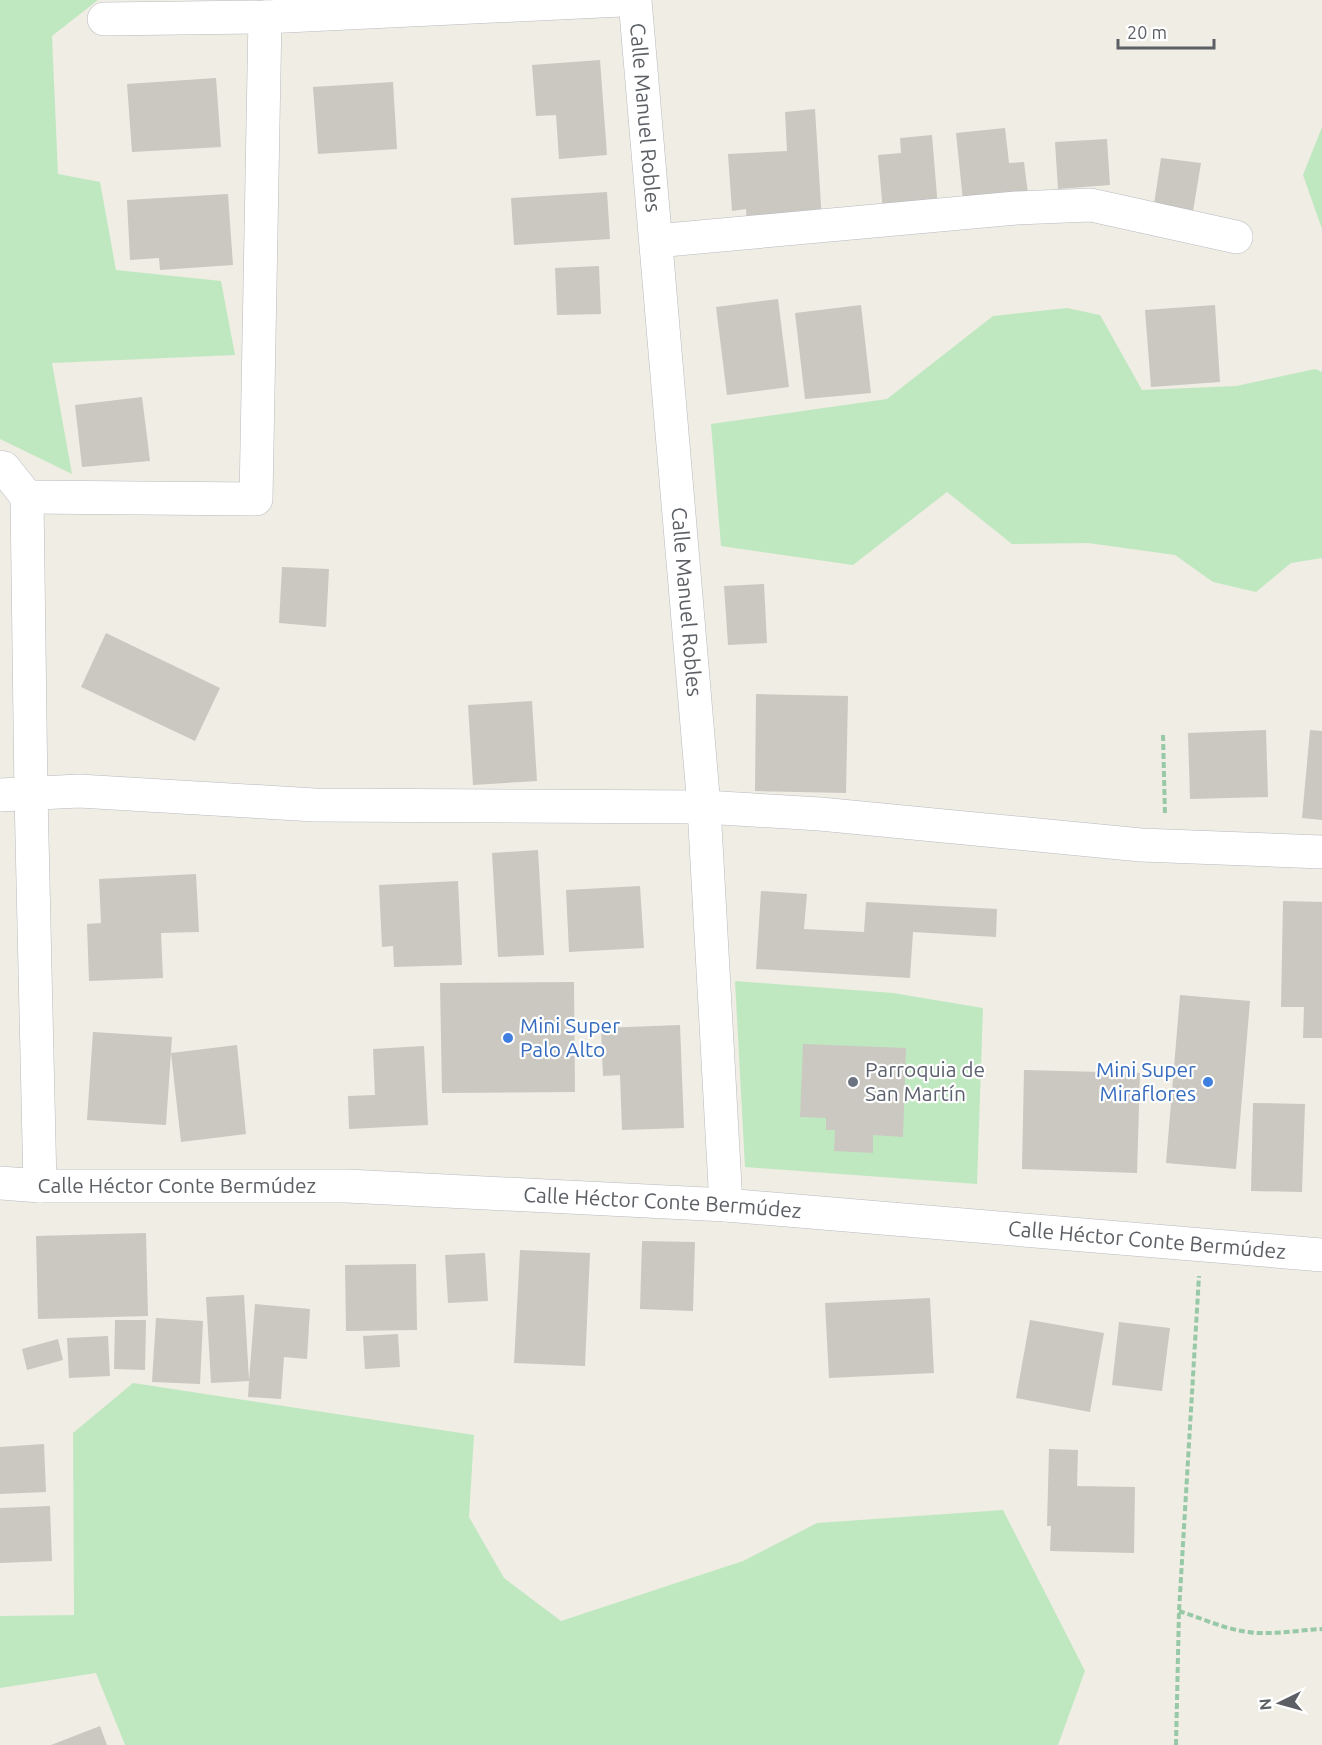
<svg xmlns="http://www.w3.org/2000/svg" width="1322" height="1745" viewBox="0 0 1322 1745" font-family="Ubuntu,sans-serif">
<style>
.green{fill:#c0e8c0}
.building{fill:#cac8c1}
.lines{fill:none;stroke-linecap:round;stroke-linejoin:round}
.minor-casing{stroke:#b7babf;stroke-width:34}
.path{stroke:#98c9a6;stroke-width:4;stroke-dasharray:6 3;stroke-linecap:butt}
.minor{stroke:#fff;stroke-width:33}
.shop-dot{fill:#3f7fe0;stroke:#fff;stroke-width:2}
.worship-dot{fill:#6b7280;stroke:#fff;stroke-width:2}
.labels{text-anchor:middle;stroke-width:4.5;stroke-linejoin:round;paint-order:stroke}
.street-label{font-size:21px;fill:#5c6065;stroke:#fff}
.shop-label{font-size:21px;fill:#366cbe;stroke:#fff;text-anchor:start}
.worship-label{font-size:21px;fill:#5b616d;stroke:#fff;text-anchor:start}
</style>
<rect width="100%" height="100%" fill="#efede4"/>
<path class="green" d="M0 0H98L52 36 58 174 100 182 116 270 221 281 235 355 52 363 72 474 0 439Z
M1322 127V229L1303 175Z
M1067 308 1100 315 1142 390 1236 386 1315 369 1322 372V558L1291 563 1256 592 1213 582 1175 555 1088 543 1012 544 947 492 853 565 721 546 711 424 887 399 993 316Z
M735 981 893 993 983 1008 977 1184 745 1167Z
M133 1383 474 1435 469 1517 504 1578 561 1621 743 1561 817 1523 1003 1510 1085 1671 1058 1745H125L96 1673 0 1688V1616L74 1615 73 1433Z"/>
<path class="building" d="M600 60 607 155 559 159 556 115 536 116 532 65Z
M216 78 221 147 132 152 127 84Z
M393 82 397 149 318 154 313 87Z
M815 109 822 222 747 227 746 209 732 211 728 154 787 151 785 112Z
M1005 128 1009 163 1024 162 1028 194 963 201 956 133Z
M932 135 938 208 883 212 878 155 901 153 900 138Z
M1107 139 1110 185 1058 189 1055 142Z
M1161 158 1201 163 1192 217 1153 211Z
M607 192 610 239 514 245 511 198Z
M228 194 233 265 160 270 159 258 130 260 127 200Z
M599 266 601 314 557 315 555 268Z
M778 299 789 387 727 395 716 307Z
M861 305 871 393 805 399 795 313Z
M1215 305 1220 382 1151 387 1145 310Z
M142 397 150 461 82 467 75 405Z
M282 567 329 569 326 627 279 623Z
M764 584 767 643 728 645 724 586Z
M106 633 220 688 195 741 81 687Z
M756 694 848 696 846 793 755 791Z
M532 701 537 781 473 785 468 705Z
M1266 730 1268 797 1190 799 1188 733Z
M1310 730 1322 731V820L1302 818Z
M538 850 544 955 498 957 492 853Z
M196 874 199 932 161 933 163 978 89 981 87 924 101 923 99 879Z
M458 881 462 965 394 967 393 946 382 947 379 885Z
M640 886 644 948 569 952 566 890Z
M761 891 807 894 804 929 864 932 866 902 997 909 996 937 913 932 910 978 756 969Z
M1283 901 1322 902V1038H1303L1304 1007H1281Z
M574 982 575 1092 442 1093 440 983Z
M1180 995 1250 1001 1236 1169 1166 1163Z
M680 1025 684 1128 622 1130 620 1075 603 1076 601 1028Z
M93 1032 172 1037 166 1125 87 1120Z
M803 1044 906 1048 903 1137 873 1135V1153L834 1151 835 1130H826V1118L800 1117Z
M237 1045 246 1134 181 1142 171 1053Z
M424 1046 428 1125 349 1129 348 1096 375 1095 373 1049Z
M1024 1070 1140 1073 1137 1173 1022 1169Z
M1253 1103 1305 1104 1302 1192 1251 1191Z
M146 1233 148 1316 38 1319 36 1236Z
M642 1241 695 1242 693 1311 640 1309Z
M520 1250 590 1253 585 1366 514 1363Z
M485 1253 488 1301 448 1303 445 1255Z
M416 1264 417 1330 346 1331 345 1265Z
M244 1295 249 1380 255 1304 310 1309 307 1359 284 1357 281 1399 248 1397 249 1381 211 1383 206 1297Z
M930 1298 934 1373 829 1378 825 1303Z
M156 1318 203 1321 200 1384 152 1382Z
M115 1320H146L145 1370 114 1369Z
M1030 1320 1104 1333 1090 1412 1016 1398Z
M1119 1322 1170 1328 1162 1391 1112 1385Z
M398 1334 400 1367 365 1369 363 1336Z
M108 1336 110 1376 69 1378 67 1338Z
M58 1339 63 1360 27 1370 22 1349Z
M44 1444 46 1492 0 1494V1447Z
M1049 1449 1078 1450 1077 1486 1135 1487 1134 1553 1050 1551 1051 1526H1047Z
M50 1506 52 1561 0 1563V1508Z
M100 1726 107 1745H51Z"/>
<g class="lines">
<defs>
<g id="minor">
<path id="s1" d="M635 0 704 807 726 1205"/>
<path d="M104 19 265 17 622 0"/>
<path d="M656 241 1016 208 1091 205 1236 237"/>
<path d="M0 467 4 468 27 497"/>
<path d="M27 497 256 499 265 17"/>
<path d="M27 497 31 794 40 1186"/>
<path d="M0 795 79 791 315 805 704 807 820 814 1141 845 1322 852"/>
<path id="s2" d="M0 1183 40 1186H347L726 1205 1322 1255"/>
</g>
</defs>
<use href="#minor" class="minor-casing"/>
<path class="path" d="M1163 735 1165 815
M1179 1611C1207 1620 1235 1634 1265 1633 1284 1633 1303 1630 1322 1629
M1176 1745 1179 1611 1199 1276"/>
<use href="#minor" class="minor"/>
</g>
<g class="shop-dot">
<circle cx="508" cy="1038" r="6"/>
<circle cx="1208" cy="1082" r="6"/>
</g>
<circle class="worship-dot" cx="853" cy="1082" r="6"/>
<g class="labels">
<g class="street-label">
<text dy="7" stroke="none"><textPath href="#s1" startOffset="118">Calle Manuel Robles</textPath></text>
<text dy="7" stroke="none"><textPath href="#s1" startOffset="604">Calle Manuel Robles</textPath></text>
<text dy="7" stroke="none"><textPath href="#s2" startOffset="177">Calle Héctor Conte Bermúdez</textPath></text>
<text dy="7" stroke="none"><textPath href="#s2" startOffset="663">Calle Héctor Conte Bermúdez</textPath></text>
<text dy="7" stroke="none"><textPath href="#s2" startOffset="1149">Calle Héctor Conte Bermúdez</textPath></text>
</g>
<g class="shop-label">
<text x="520" y="1033">Mini Super<tspan x="520" dy="24">Palo Alto</tspan></text>
<text x="1196" y="1077" text-anchor="end">Mini Super<tspan x="1196" dy="24">Miraflores</tspan></text>
</g>
<g class="worship-label">
<text x="865" y="1077">Parroquia de<tspan x="865" dy="24">San Martín</tspan></text>
</g>
</g>
<g transform="translate(1280 1703) rotate(265)" stroke="#ffffff" stroke-width="4.5" paint-order="stroke">
<path d="M0-4.5L10 22L0 15L-10 22Z" fill="#5c6065"/>
<text y="-9" font-size="16" font-weight="bold" text-anchor="middle" fill="#5c6065">N</text>
</g>
<path d="M1118 39v9h96v-9" fill="none" stroke="#5c6065" stroke-width="3"/>
<text x="1127" y="39" font-size="18" fill="#5c6065" stroke="#ffffff" stroke-width="4.5" paint-order="stroke">20 m</text>
</svg>
